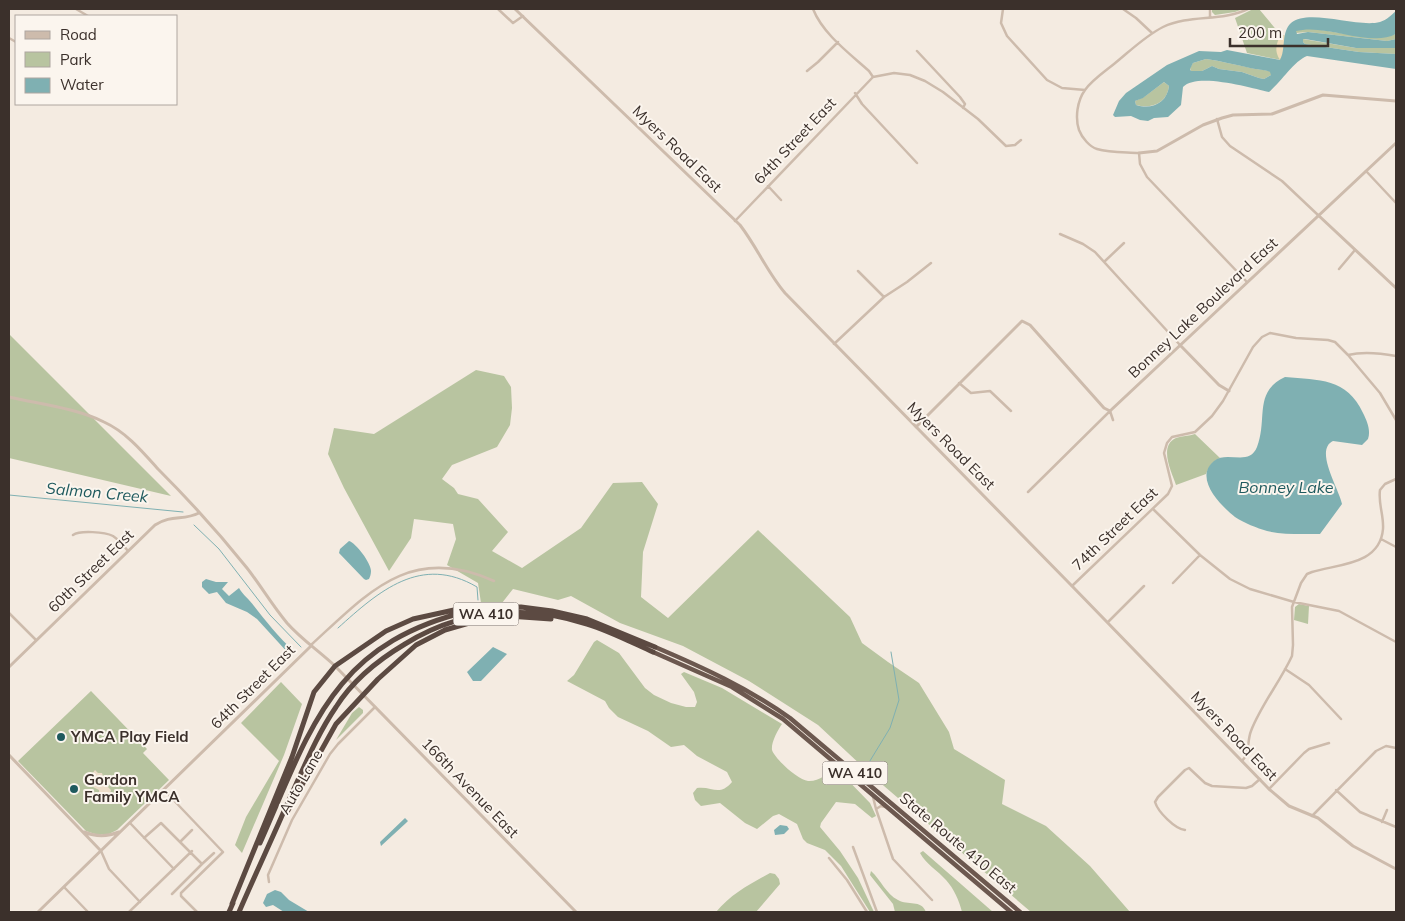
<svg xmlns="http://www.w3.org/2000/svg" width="1405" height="921" viewBox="0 0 1405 921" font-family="Mulish,sans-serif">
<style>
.green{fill:#b8c4a0}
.sand{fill:#efdcb8}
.plaza{fill:#ecdcc8}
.water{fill:#7fb0b2;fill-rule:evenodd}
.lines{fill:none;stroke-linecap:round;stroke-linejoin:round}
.stream{stroke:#7fb0b2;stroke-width:1}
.minor{stroke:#cdbbac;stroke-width:2.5}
.tertiary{stroke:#cdbbac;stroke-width:3}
.trunk{stroke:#6c584f;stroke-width:4.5}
.motorway{stroke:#5c4a42;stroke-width:5}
.poi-dot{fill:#1f5a5e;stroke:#fbf5ee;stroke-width:2}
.labels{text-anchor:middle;stroke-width:4;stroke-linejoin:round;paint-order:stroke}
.shield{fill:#fbf5ee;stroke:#756b66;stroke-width:1}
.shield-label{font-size:14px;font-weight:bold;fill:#3b302b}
.street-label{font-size:15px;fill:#3b302b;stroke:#fbf5ee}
.poi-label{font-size:15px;font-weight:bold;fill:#3b302b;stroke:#fbf5ee;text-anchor:start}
.water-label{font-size:16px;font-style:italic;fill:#1f5a5e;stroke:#fbf5ee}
</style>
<rect width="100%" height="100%" fill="#f4ebe1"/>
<path class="green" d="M1212 9H1243L1235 12 1215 15 1212 12Z
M1253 9H1259L1279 33 1285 36 1281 60 1247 53 1235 18Z
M1309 28 1365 37 1393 35 1396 34V39L1387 41 1308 32 1296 33V30Z
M1303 39 1356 48H1396V54L1359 52 1305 44 1303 42Z
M1206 59C1221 61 1236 65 1251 68 1257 70 1265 69 1271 72V75L1264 79 1259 78 1242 72 1219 69 1212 66 1202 71H1191L1190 68 1193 63Z
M1164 82 1169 86C1167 103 1152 109 1136 105L1135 101 1144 97Z
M9 334 171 496 9 458Z
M476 370 504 376 511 387 512 408 510 425 497 447 452 465 442 479 454 488 458 494 478 499 508 532 492 551 522 568 581 528 613 483 642 482 658 504 643 552 641 597 668 618 758 530 850 617 862 643 888 662 919 683 949 732 954 749 1005 780 1002 804 1046 826 1090 866 1130 912H1031L877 780 818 725 749 681 683 646 620 623 571 596 558 600 513 589 502 603H481L478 583 447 565 456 539 453 524 414 519 411 538 389 571 344 488 328 454 334 428 374 434Z
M1195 434 1220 458C1212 462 1209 466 1206 474L1176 485C1172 473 1158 446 1176 438 1182 436 1189 436 1195 434Z
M1299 604 1309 606 1308 624 1294 620 1295 607Z
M597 640 619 653 645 688 654 695 671 703 686 707H695L697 702 694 692 681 674 684 672 722 688 782 724C778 730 771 742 772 750 775 759 798 780 808 781 818 782 829 773 836 768L870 803 876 816 872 818 855 804 836 802 821 823 820 827 840 851 858 878 874 912H870L841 866 825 850 807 843 803 839 797 824 779 814 773 816 757 829 745 823 720 803 701 806 695 800 693 793 697 788C713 786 719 797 732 782L727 772 697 756 684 745 671 747 648 731 618 717 609 708 605 701 567 681 574 675 594 642Z
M281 682 302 704 284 755 242 853 235 845 246 817 279 761 241 723Z
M91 691 147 749 143 753 169 780 117 830 109 834 98 835 86 831 18 761Z
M359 707 363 710V713L336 740 352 713Z
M923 851 993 912H962C959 900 954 889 946 880 937 870 926 864 920 853Z
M871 871C881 880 886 894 898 900 908 906 921 899 926 912H895L893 904 870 875Z
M770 873 775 874 779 879 780 884 756 912H716C731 894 750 884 770 873Z"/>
<path class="sand" d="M1281 34 1285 36 1283 53 1280 60C1274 51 1276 44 1281 34Z"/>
<path class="plaza" d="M95 770 98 773H102L106 785 111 790 110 794 105 797 104 795H102L101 793 99 792V790L93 787 99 781 92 774Z"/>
<path class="water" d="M1396 11V34C1370 48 1326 23 1296 31L1297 34 1308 32 1387 41 1396 39V48H1356L1305 39H1303V42L1305 44 1359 52 1396 54V69L1307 56C1294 61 1281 82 1269 92 1251 88 1197 72 1183 87L1181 105 1168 117 1154 118 1148 121 1140 120 1131 116 1115 117 1113 115 1119 101 1126 93 1167 65 1199 51 1221 52 1227 50 1280 60C1286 50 1281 32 1291 23 1309 8 1357 28 1380 22 1387 20 1391 15 1396 11ZM1206 59C1221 61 1236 65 1250 68 1257 70 1264 69 1270 72L1271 75 1264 79 1259 78 1242 72 1219 69 1212 66 1202 71H1191L1190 69 1193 63ZM1164 82 1169 86C1167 103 1152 110 1136 105L1135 101 1143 98Z
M1285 377C1319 380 1347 378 1363 413 1367 421 1371 430 1368 439L1362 445 1333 441C1314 450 1339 489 1342 504L1320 534C1303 534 1283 535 1267 531 1257 528 1244 523 1235 517 1221 506 1193 478 1214 461 1227 450 1249 467 1257 447 1268 419 1253 392 1285 377Z
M349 541C356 543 371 563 371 571 371 574 370 577 369 579L366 580 364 579 339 553 340 549Z
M206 579 216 582H228L222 589 229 596 239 588C243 595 249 599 254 606 266 621 278 637 293 650L289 654 257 619 247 612 226 603 217 592 209 594 202 587V582Z
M493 647 507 654 481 681H473L467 672Z
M405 818 408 821 406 823 381 846 380 842Z
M780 825 787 826 789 829 784 834 775 835 774 830Z
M275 890 281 892 289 900 309 912H284L273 905 266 907 263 903 267 894Z"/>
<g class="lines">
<path class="stream" d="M9 495 183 512
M194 525 219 549 270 615 301 647
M338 628C379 591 421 554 477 587L478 600
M865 769 890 728 899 700 891 652"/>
<path class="minor" d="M76 9 88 16
M498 9 513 23 523 16
M813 9C823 34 849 53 869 71L873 77
M1003 9 1001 23 1007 36 1047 80 1062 88 1085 90
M1123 9 1136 18 1152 33
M1210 17V9
M9 38 16 42
M917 51 960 97 965 104 963 108
M807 71 818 62 838 42
M855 93 862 104 917 163
M1217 119 1222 137 1230 146 1282 181 1318 215
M1366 171 1396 203
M768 186 781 200
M735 221 873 77 894 73 910 75 925 81 943 92 978 119 1006 146 1015 145 1021 140
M1060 234 1083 244 1095 252 1180 345
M1105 261 1124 243
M1339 269 1355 250
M858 271 884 297
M1247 282 1147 177 1140 164 1139 153C1126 152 1110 153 1097 149 1090 147 1082 138 1079 130 1075 118 1077 101 1085 90 1092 80 1104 72 1114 64 1129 52 1145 36 1163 27 1190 14 1221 22 1248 9
M834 344 884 297 907 282 931 263
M1348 355C1364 351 1380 353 1396 356
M959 383 971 393 990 391 1011 411
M1028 492 1110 411 1113 420
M1153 509 1200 555 1230 579 1250 589 1294 602 1339 611 1396 642
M73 535C80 530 105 532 113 536 119 540 124 546 128 551
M1381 539 1396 547
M1173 583 1200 555
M1072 586 1168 494 1172 486 1164 453 1167 443 1172 437 1195 432 1212 416 1223 401 1253 347 1262 337 1270 333 1296 338 1328 340 1335 342 1348 355 1380 393 1396 420
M9 613 36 640
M1108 622 1144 586
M311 645C368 593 410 543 494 581
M1285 669 1309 685 1341 719
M1242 761C1250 753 1247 741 1251 731 1261 705 1280 682 1292 656L1293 645 1292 607 1301 583 1307 574 1312 572C1338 564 1380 565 1383 529 1384 516 1378 503 1380 490L1385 484 1396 479
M1269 789 1304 753 1309 749 1329 743
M164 790 223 852 181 893V896L197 912
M1336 790 1360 812 1396 827
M873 797 876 809 881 806 885 807
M876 809 893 859 932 900
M1312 816 1376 751 1386 746 1396 748
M1382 822 1387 810
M130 823 174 869
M1185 830C1175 829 1158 812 1155 802L1158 797 1185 770 1189 768 1205 783 1212 786 1246 788 1252 786 1260 779
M144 838 161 823 202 864 172 894
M180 842 192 830
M853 847 877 912
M101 851 109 869 140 902
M829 858 847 880 867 912
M202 864 214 853
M269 882 268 875 292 820 330 754 338 744 375 707
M64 887 88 912
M129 912 192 851"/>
<path class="tertiary" d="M515 9 740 225C757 247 767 272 785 293L1072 586 1269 789 1289 806 1318 818 1353 846 1396 869
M1139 153 1157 151 1203 125 1222 118 1233 115 1272 114 1323 95 1396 101
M1318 215 1396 288
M1180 345 1219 385 1229 391
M9 397C39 404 76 408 104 422 126 432 142 451 158 469 189 500 219 533 247 568 261 586 272 605 287 623 301 639 319 651 335 666L576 912
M916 427 1022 321 1030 325 1104 408 1110 411 1396 143
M9 667 155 525C172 514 183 521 199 513
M9 755 101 851
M84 832C96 837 107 837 119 832
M38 912 311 646"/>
<path class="trunk" d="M655 647C702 667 748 688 790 718L1020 912
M653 652 732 687 783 719 1011 912"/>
<path class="motorway" d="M287 812 336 724 378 679 416 645 445 630 483 619 508 616 551 619
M260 843C311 728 332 644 469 611
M232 904 292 757 314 692 335 666 386 631 413 619 454 610 468 608 521 607 552 611 587 619 655 647
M229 912 233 903
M239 912C255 875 272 839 288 802 303 770 316 736 336 707 353 680 378 660 405 644 462 609 523 604 587 624 610 631 631 642 653 652"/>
</g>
<g class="poi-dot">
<circle cx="61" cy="737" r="5"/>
<circle cx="74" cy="789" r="5"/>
</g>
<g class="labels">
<g class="shield">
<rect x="453.5" y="602.5" width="65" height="23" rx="4"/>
<rect x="822.5" y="761.5" width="65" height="23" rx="4"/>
</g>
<g class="shield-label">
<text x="486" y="619">WA 410</text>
<text x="855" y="778">WA 410</text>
</g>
<g class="street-label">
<text transform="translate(795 141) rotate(-47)" y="5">64th Street East</text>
<text transform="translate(677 149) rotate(44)" y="5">Myers Road East</text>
<text transform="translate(1203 308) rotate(-43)" y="5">Bonney Lake Boulevard East</text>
<text transform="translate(951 446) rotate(45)" y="5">Myers Road East</text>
<text transform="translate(1115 529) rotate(-44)" y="5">74th Street East</text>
<text transform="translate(91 571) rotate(-44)" y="5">60th Street East</text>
<text transform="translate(253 687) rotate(-45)" y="5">64th Street East</text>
<text transform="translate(1234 736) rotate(46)" y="5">Myers Road East</text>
<text transform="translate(301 782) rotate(-60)" y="5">Auto Lane</text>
<text transform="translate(470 788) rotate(46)" y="5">166th Avenue East</text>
<text transform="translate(958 843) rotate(40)" y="5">State Route 410 East</text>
</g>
<g class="poi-label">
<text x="71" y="742">YMCA Play Field</text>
<text x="84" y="785">Gordon<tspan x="84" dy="17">Family YMCA</tspan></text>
</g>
<g class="water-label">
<text x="1286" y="493">Bonney Lake</text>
<text transform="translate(97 492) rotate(5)" y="6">Salmon Creek</text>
</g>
</g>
<rect width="1405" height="921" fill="none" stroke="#3b302b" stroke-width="20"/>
<rect x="15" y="15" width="162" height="90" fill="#fbf5ee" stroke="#aea6a0"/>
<rect x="25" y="31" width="25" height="8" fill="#cdbbac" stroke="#aea6a0"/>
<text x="60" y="40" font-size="15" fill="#3b302b">Road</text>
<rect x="25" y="52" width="25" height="15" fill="#b8c4a0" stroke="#aea6a0"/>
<text x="60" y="65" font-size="15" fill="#3b302b">Park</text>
<rect x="25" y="78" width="25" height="15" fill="#7fb0b2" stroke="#aea6a0"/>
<text x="60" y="90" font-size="15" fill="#3b302b">Water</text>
<path d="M1230 38v8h98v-8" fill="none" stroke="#3b302b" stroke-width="2.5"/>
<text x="1238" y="38" font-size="15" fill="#3b302b" stroke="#fbf5ee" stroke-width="4" paint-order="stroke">200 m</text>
</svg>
